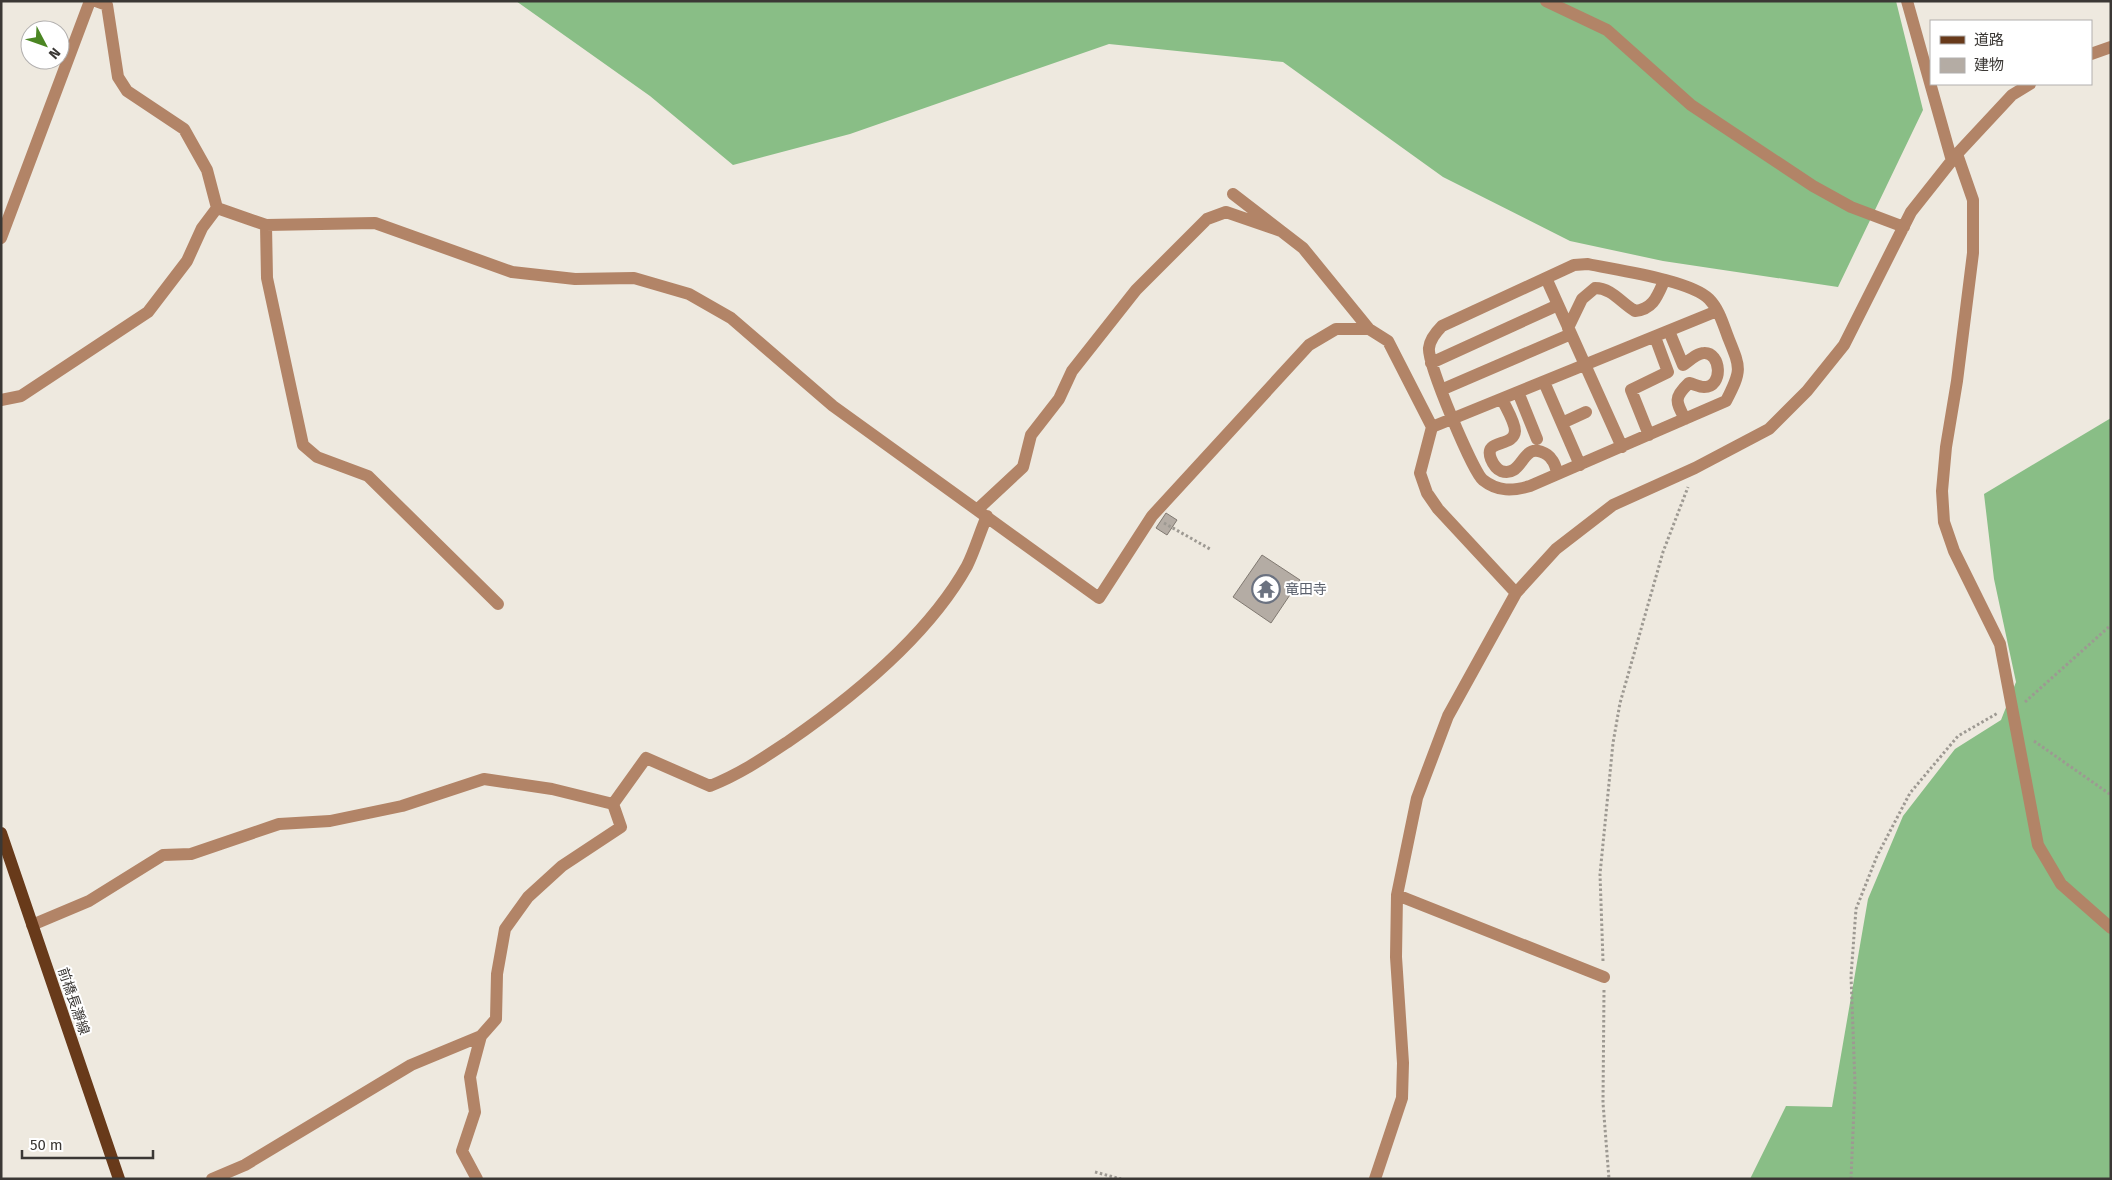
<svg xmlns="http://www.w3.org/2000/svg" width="2112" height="1180" viewBox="0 0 2112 1180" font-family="'Fira Sans','Noto Sans JP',sans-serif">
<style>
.forest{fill:#89be86}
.building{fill:#b4aca4;stroke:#807971}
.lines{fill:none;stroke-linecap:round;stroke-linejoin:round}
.path{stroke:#9d9992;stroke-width:3;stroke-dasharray:2.5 2.5;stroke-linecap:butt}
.minor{stroke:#b28467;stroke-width:12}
.major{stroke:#683a1a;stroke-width:12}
.labels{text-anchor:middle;stroke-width:4;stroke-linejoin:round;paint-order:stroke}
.worship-label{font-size:14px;fill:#5b616d;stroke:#fff;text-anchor:start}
.street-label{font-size:14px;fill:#3b3835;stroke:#fff}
</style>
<rect width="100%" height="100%" fill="#eee9df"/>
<path class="forest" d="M516 1H1896L1923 110 1838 287 1663 261 1570 241 1443 177 1283 62 1109 44 850 134 733 165 650 96Z
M2111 418V1179H1750L1786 1106 1832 1107 1868 899 1903 816 1955 749 2001 720 2016 682 1994 579 1984 494Z"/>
<path class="building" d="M1166 513 1177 520 1167 535 1156 528Z
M1262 555 1300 580 1271 623 1233 597Z"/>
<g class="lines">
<path class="path" d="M1164 523 1210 549
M2025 702 2111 625
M2034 741 2111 795
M1603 961 1600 874 1613 743 1620 703 1663 552 1688 487
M1604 990 1603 1103 1609 1179
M1095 1172 1121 1179
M1851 1179 1855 1084 1851 976 1856 909 1877 856 1910 793 1958 736 1998 713"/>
<path class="minor" d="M96 1 107 5 118 77 127 91 184 129 207 170 217 208
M1546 1 1607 30 1691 105 1813 186 1851 207 1904 227
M1907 1 1952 161
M2091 54 2111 47
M1957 154 1973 200V253L1957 381 1946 447 1942 491 1944 522 1954 551 2000 644 2038 845 2061 884 2111 928
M1233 194 1303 248 1369 329
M217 208 266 225 375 223 512 272 575 279 634 278 689 294 731 318 833 406 1099 598 1152 516 1309 345 1336 329H1369L1388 341 1432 427 1420 473 1427 493 1438 509 1516 593
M266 225 267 278 303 445 317 457 368 476 498 604
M1 238 90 1
M1588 264C1616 270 1690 280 1709 299 1719 309 1723 324 1728 337 1741 369 1742 370 1726 401L1530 486C1513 491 1498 492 1483 480 1473 472 1427 363 1429 348 1430 339 1436 332 1442 326L1574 265Z
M1546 278 1622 447
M1568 328 1582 299 1595 288C1612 288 1621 303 1635 311 1653 309 1657 297 1664 281
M1669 331 1683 365C1689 361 1697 353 1704 353 1721 352 1724 387 1704 387 1699 387 1694 384 1689 383 1673 398 1676 402 1685 419
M1431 363 1558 305
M1544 382 1580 465
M1441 390 1571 334
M1518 392 1537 439
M1502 399C1506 408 1515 422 1515 431 1514 448 1483 438 1491 459 1493 464 1497 469 1501 471 1516 476 1520 461 1528 454 1535 447 1548 453 1552 460 1555 463 1556 470 1558 474
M1 400 21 396 148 312 187 261 202 228 217 208
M1562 423 1586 412
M1432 427 1717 311
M1649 435 1631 390 1668 372 1655 337
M977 510 1023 467 1031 435 1059 399 1072 371 1136 290 1207 219 1226 212 1281 231
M613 804 646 758 710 786C740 774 762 759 789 741 854 696 928 636 967 566 975 550 980 532 987 516
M1397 895 1604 977
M32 925 89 901 163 855 191 854 279 824 330 821 402 806 484 779 552 789 613 804 621 827 562 866 528 897 505 929 497 974 496 1019 481 1036 470 1077 475 1112 462 1151 477 1179
M212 1179 245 1165 411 1065 481 1036
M1375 1179 1402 1098 1403 1063 1396 957 1397 895 1417 798 1448 716 1516 593 1556 549 1613 505 1695 468 1769 429 1807 391 1844 345 1911 212 1957 154 2012 95 2030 84"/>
<path class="major" d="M1 833 119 1179"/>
</g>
<defs>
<symbol id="temple-ring" viewBox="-11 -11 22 22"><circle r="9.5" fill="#fff" stroke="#6b7280" stroke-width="1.5"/><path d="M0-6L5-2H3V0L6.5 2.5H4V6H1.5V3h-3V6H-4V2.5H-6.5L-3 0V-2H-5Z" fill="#6b7280"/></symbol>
</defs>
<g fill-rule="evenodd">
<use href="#temple-ring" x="1250" y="573" width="32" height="32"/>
</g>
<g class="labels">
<g class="worship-label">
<text x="1285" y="594">竜田寺</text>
</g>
<g class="street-label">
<text transform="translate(74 1001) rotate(71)" y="5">前橋長瀞線</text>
</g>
</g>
<rect width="2112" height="1180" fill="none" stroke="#3b3835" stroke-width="5"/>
<rect x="1930" y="20" width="162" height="65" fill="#ffffff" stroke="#b1afae"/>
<rect x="1940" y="36" width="25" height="8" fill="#683a1a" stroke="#b1afae"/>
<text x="1974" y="45" font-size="15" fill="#3b3835">道路</text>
<rect x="1940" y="58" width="25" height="15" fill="#b4aca4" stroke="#b1afae"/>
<text x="1974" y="70" font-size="15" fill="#3b3835">建物</text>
<g transform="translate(45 45) rotate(131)"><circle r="24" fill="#ffffff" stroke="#b1afae"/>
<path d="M0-4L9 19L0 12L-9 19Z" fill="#4b8623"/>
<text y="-8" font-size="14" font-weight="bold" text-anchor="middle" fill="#3b3835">N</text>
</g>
<path d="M22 1150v8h131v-8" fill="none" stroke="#3b3835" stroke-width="2.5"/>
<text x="30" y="1150" font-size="15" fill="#3b3835" stroke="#ffffff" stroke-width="4" paint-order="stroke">50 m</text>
</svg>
